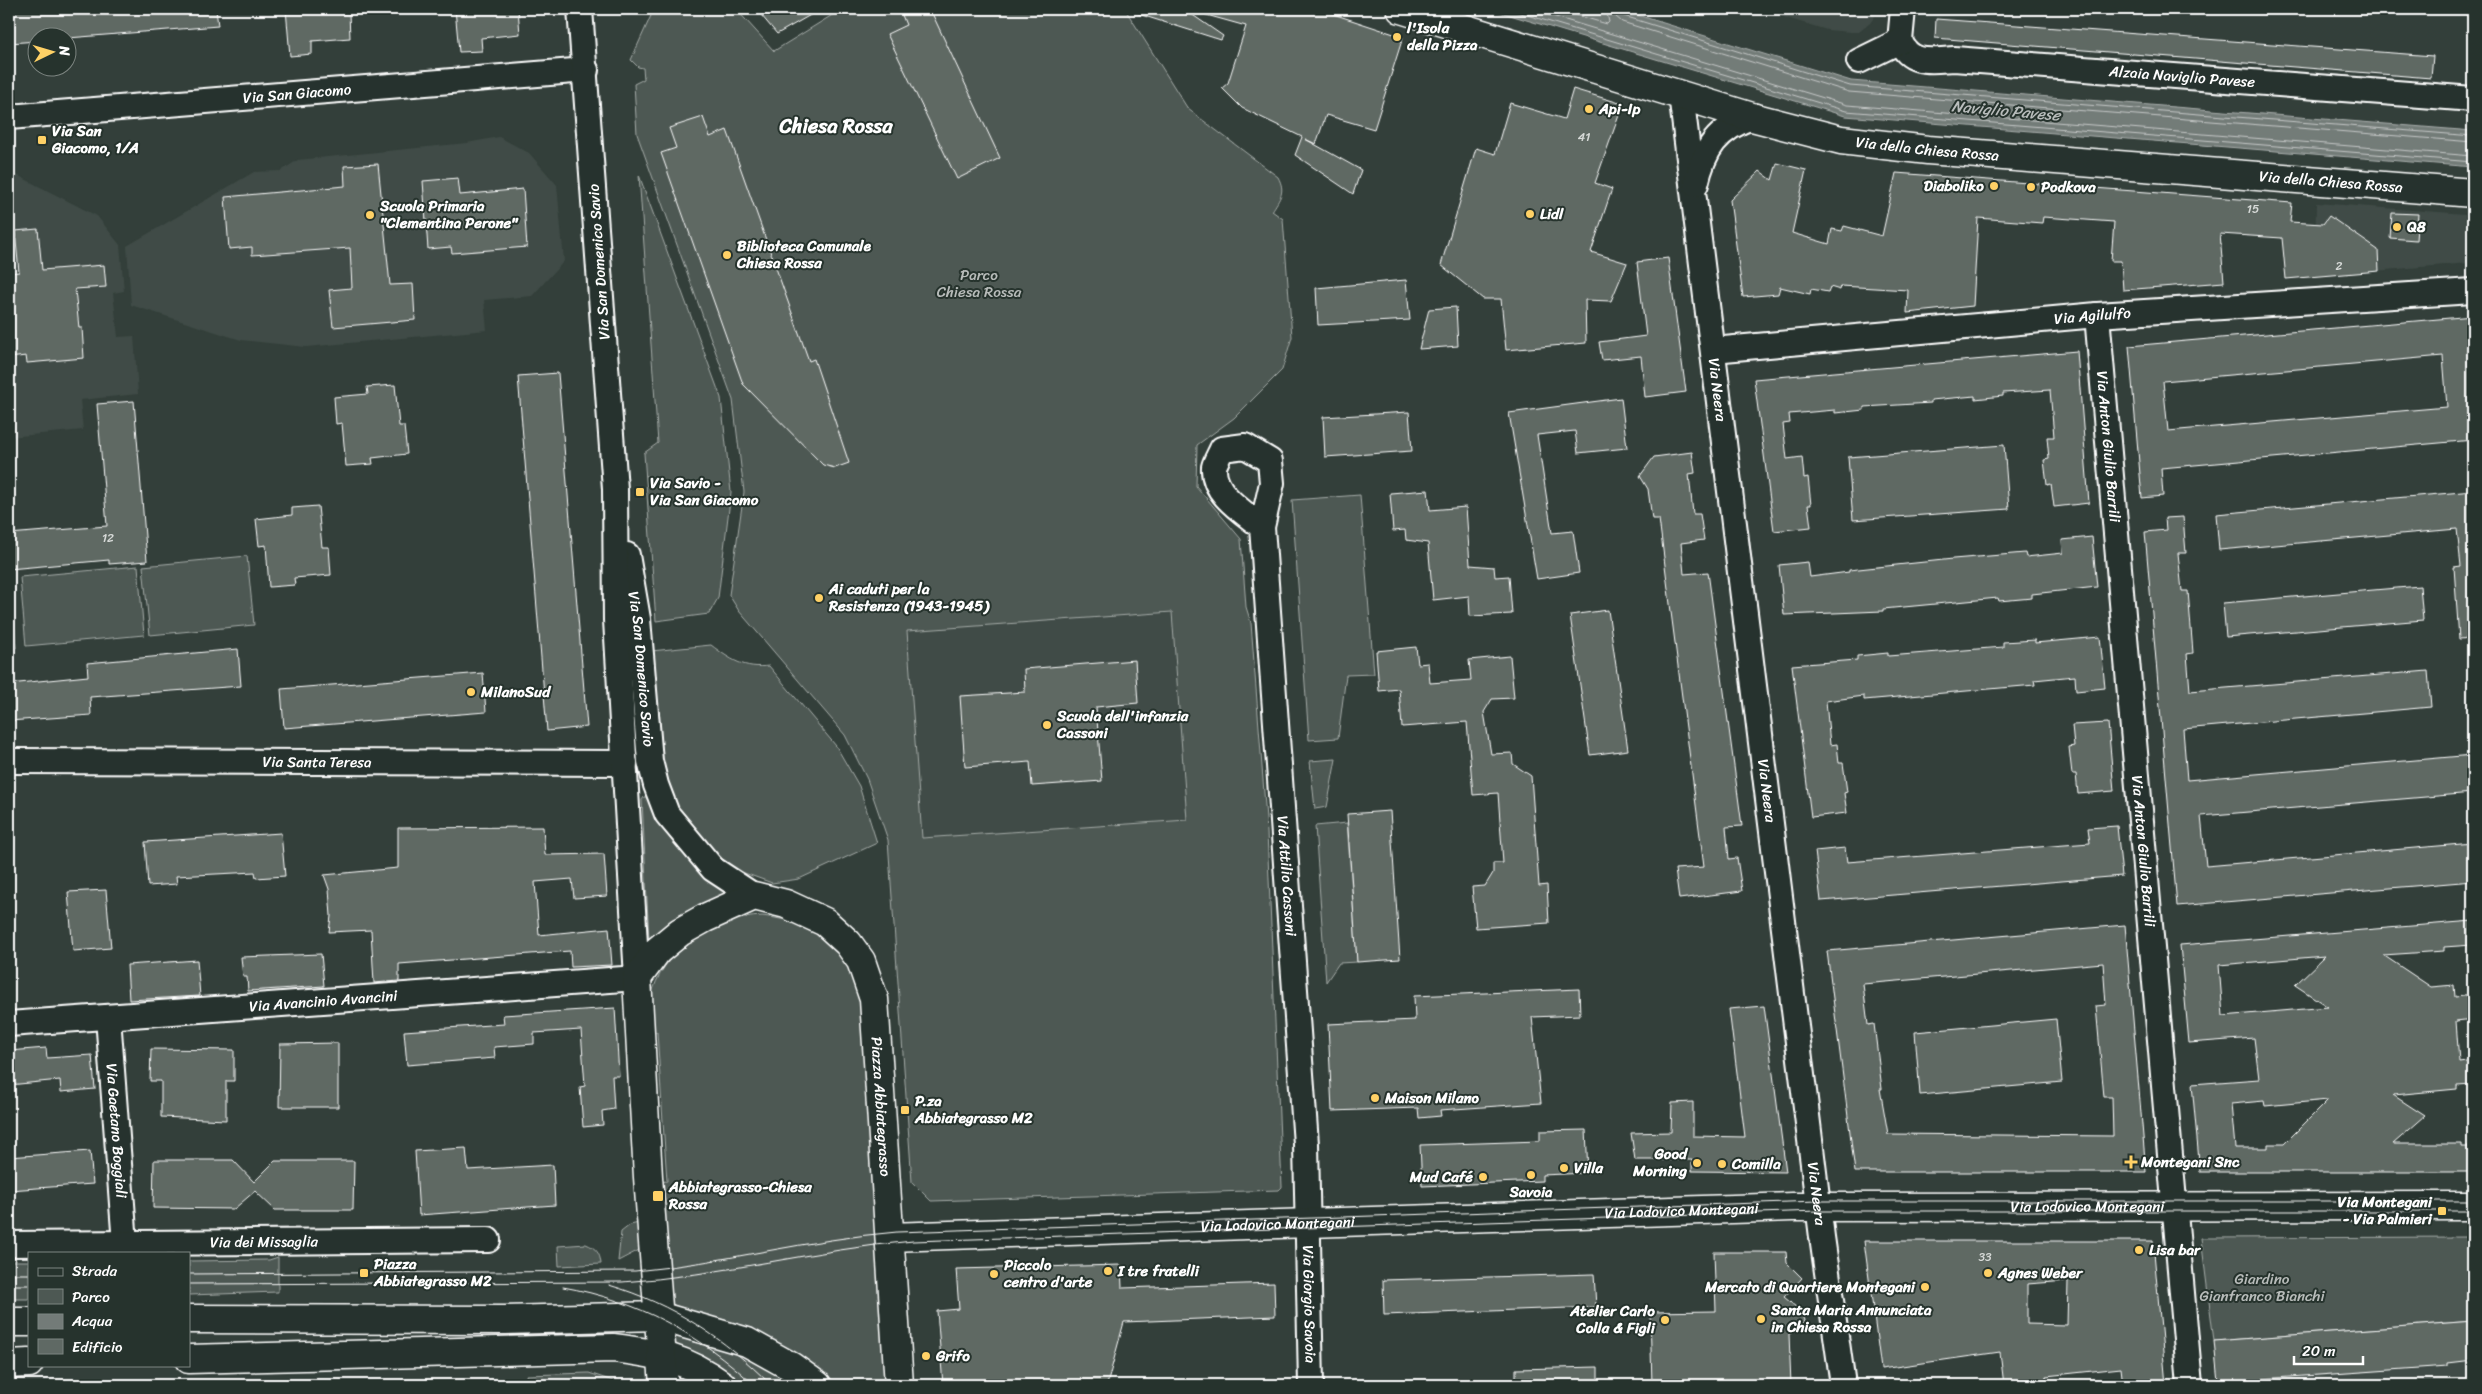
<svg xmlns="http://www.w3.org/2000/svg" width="2482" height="1394" viewBox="0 0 2482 1394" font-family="Sriracha,sans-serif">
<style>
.built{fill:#404c47}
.green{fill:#4d5853;stroke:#a6aca9;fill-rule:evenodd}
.water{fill:#737b78;stroke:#abb0ae}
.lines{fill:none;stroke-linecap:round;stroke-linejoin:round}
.shore{stroke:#c7cac9;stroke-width:1}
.building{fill:#5f6964;stroke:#fff;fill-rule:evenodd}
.street-casing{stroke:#fff;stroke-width:28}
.secondary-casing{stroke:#fff;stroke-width:31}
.primary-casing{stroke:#fff;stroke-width:31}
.street{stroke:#26332d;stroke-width:24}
.secondary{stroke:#26332d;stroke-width:28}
.primary{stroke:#26332d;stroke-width:28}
.tram{stroke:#fff;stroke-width:1}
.poi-dot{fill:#ffd166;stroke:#26332d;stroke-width:2}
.labels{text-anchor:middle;stroke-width:4;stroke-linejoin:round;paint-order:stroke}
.number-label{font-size:12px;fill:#d7dad8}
.poi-label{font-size:15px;font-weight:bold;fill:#fff;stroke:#26332d;text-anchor:start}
.street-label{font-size:15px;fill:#fff;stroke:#26332d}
.park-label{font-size:15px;fill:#b8bcba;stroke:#26332d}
.water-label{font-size:16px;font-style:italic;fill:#b9bdbc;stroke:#26332d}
.district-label{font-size:20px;font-weight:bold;fill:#fff;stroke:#26332d}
</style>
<rect width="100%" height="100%" fill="#333f3a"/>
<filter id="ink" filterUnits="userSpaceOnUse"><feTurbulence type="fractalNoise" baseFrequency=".02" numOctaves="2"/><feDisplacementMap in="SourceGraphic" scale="10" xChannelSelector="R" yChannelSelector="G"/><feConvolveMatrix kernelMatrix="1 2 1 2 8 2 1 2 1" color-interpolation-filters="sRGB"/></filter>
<g filter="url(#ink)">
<path class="built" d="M1757 9H1876L1875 16 1870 23 1859 32H1851L1827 30Z
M499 137 529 153 557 185 564 261 532 296 484 300 487 330 306 347 241 340 131 305 127 246 254 172 281 171 298 160 467 143Z
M9 171 97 216 120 245 124 291 113 293 118 337 134 336 138 394 80 400 83 430 9 437Z
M2316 203 2465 214 2468 263 2315 276Z
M1172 612 1187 820 922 838 907 631Z
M2473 1321V1385H2218L2214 1341Z"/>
<path class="green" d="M654 9H736L774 51 842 9H1125L1188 109 1278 177C1286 192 1280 198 1272 211L1283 219 1292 337 1282 370 1234 418 1197 445 1196 486 1241 539 1246 607 1251 623 1267 832 1282 1187 1279 1190 931 1201 912 1182 888 840 867 779 845 735 739 611 729 595 744 492 733 400 637 134 634 84 644 79 643 68 638 67 631 60ZM1172 612 1187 820 922 838 907 631Z
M639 175 721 398 731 492 718 598 709 614 656 621 644 453 658 443Z
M1360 495 1374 674 1346 675 1338 738 1309 740 1292 500Z
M247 556 254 625 150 635 143 566Z
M138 566 144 635 26 646 20 577Z
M9 578H11L16 648H9Z
M711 645C731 660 744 669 769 666L836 746 859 786 877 843 799 879 772 883 736 870 704 843 676 809 661 775 651 651Z
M1336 759 1327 807 1315 809 1310 761Z
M644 797H650C671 840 685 866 727 890L728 894 649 940 642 800Z
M1347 823 1357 962 1339 963 1326 982 1315 826Z
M762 916C821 923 841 946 864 998L890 1385H839L805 1358 744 1327 689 1312 668 1302 659 1182 667 1181 657 1032H649C649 1018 649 1004 653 990 668 944 718 918 762 916Z
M639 1223 641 1249 618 1261 621 1232 630 1225Z
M2473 1237V1321L2214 1341 2201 1238Z
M586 1244C596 1248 600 1253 601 1264L559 1266 558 1246Z
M278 1257V1292L189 1295V1261L269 1260Z
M9 1261H29V1299H9Z
M673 1334 743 1353 799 1385H741L724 1371 676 1346 673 1344Z
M589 1373 625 1385H546L527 1380 526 1375Z"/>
<path class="water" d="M1490 9H1618L1851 81 2473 131V167L1845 116Z"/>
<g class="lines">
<path class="shore" d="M1507 9 1846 111 2473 162
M1529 9 1847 105 2473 156
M1555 9 1607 24 1609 22 1606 9
M1613 9 1615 16 1622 22 1849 92 2473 142
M1620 9 1624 16 1850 86 2473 136"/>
</g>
<path class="building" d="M9 9H216L218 26 68 38H38V41L9 43Z
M286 9H343V14L349 13 350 38 312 41V54L290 56Z
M455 9H518L520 34 481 38 482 51 459 52Z
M756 9H821L777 34Z
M903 9H930L1000 158 957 179 887 34 906 25 902 15 905 13Z
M1136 9H1184L1223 36 1221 40 1135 13Z
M1204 9H1318L1403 37 1374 129 1326 115 1316 144 1305 139 1361 170 1353 194 1295 155 1302 137 1242 108 1222 88 1228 83 1246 26 1203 14Z
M1936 19 2433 56 2431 78 1935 38Z
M1573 89 1623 104 1595 183 1612 189 1591 252 1627 263 1611 301 1585 300 1586 343 1506 350 1501 299H1483L1441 265 1476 148 1495 154 1510 103 1564 119Z
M703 117 710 137 727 130 809 361 814 359 849 463 835 468 823 465 743 384 661 153 676 148 669 128Z
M1777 163 1806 170 1792 233 1829 244 1832 229 1842 231 1844 226 1882 236 1896 173 2292 203 2290 222 2323 224 2329 216 2378 250 2379 271 2286 279 2282 238 2220 234 2224 282 2123 290 2121 261H2111L2114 222 2043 217 2042 223 1978 218 1973 306 1907 313 1908 290 1841 286 1840 290 1830 287 1828 292 1811 289 1810 294 1780 287 1778 294 1743 297 1730 200 1760 171 1772 180Z
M378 164 390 285 413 284 415 320 333 327 329 290 352 288 350 248 252 255V247L229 249 225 197 345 186 344 166Z
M458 178 460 195 523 189 527 247 452 253 451 247 428 249 423 181Z
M2392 213 2418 214 2416 240 2390 238Z
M38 229 42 270 104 265 106 287 75 289 79 328H82L84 358 27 363 26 356 9 358V273L19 272 15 231Z
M1668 258 1686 392 1645 397 1641 356 1602 360 1599 342 1646 336 1637 262Z
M1406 280 1410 320 1318 325 1316 288Z
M1456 307 1458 346 1419 349 1429 309Z
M2473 316V440L2161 468 2163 496 2142 498 2129 346ZM2443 356 2447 407 2168 431 2163 381Z
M2077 351 2089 503 2054 507 2051 484 2047 485 2044 460 2049 459 2047 437H2054L2050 390 2003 393V396L1975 399V396L1931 400V403L1864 407V410L1835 413V410L1789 414 1790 423 1783 424 1787 459 1802 457 1804 478 1808 477 1811 505H1808L1811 527 1774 531 1754 379Z
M558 373 587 727 547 731 518 376Z
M395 385 399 426H404L407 454 372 458 373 464 346 466 342 423 336 424 334 397 368 394 367 387Z
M1621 398 1627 448 1578 453 1575 431 1537 435 1552 533 1573 531 1579 573 1537 579 1509 413Z
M134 401 147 561 109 564V560L9 569V534L107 526 97 404Z
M1409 412 1412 451 1325 457 1323 417Z
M2004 445 2009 509 1853 520 1848 457Z
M1692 452 1695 473 1689 474 1693 514H1700L1704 540 1681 543 1684 574 1708 572 1742 826 1726 827 1729 859 1737 858 1742 891 1679 899 1675 869 1704 867 1659 519H1652L1648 489 1640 476 1654 457Z
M1428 490 1430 510 1466 507 1470 565 1494 567 1495 577 1509 576 1512 614 1470 616 1469 596 1433 600 1428 543 1406 540 1405 530 1393 531 1390 493Z
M2473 491V638L2459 639 2454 567 2461 566 2457 529 2219 550 2216 514Z
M318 506 322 547H329L331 575 294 578 295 585 269 587 266 545 259 546 256 519 292 515V508Z
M2183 517 2186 553H2178L2182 591H2188L2193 653 2187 654 2190 691 2428 671 2431 707 2183 729 2187 780 2473 755V793L2201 816 2206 866 2473 843V881L2177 906 2145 532 2166 530 2165 518Z
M2092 537 2097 587 2032 594V598L1999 601 1998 598 1883 609V611L1784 615 1779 565 1808 562 1810 577 1849 572V570L1953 559 2025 553 2026 557 2063 553 2062 540Z
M2420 586 2423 620 2226 637 2223 603Z
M1608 610 1628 750 1590 755 1570 615Z
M2100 637 2105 688 2076 691 2075 676 2034 680 2035 685 1864 700V696L1826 701 1830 745 1837 744 1839 763H1843L1847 792 1844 793 1847 813 1811 817 1792 665 1857 660V656L1888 653V656L2003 647V642L2035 640V643Z
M1416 647 1418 664 1428 663 1430 683 1471 680 1469 660 1510 656 1514 698 1492 699 1484 712 1491 754 1512 753 1513 764 1531 776 1539 886 1547 885 1549 923 1476 928 1472 887 1485 886 1493 873V863H1503L1498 793 1473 795 1467 722 1402 727 1399 689 1379 691 1376 651Z
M238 649 241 686 90 697 91 715 9 721V684L88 676 87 663Z
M1135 660 1138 703 1096 707 1102 781 1032 786 1030 762 965 767 960 696 1025 692 1024 669Z
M483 673 486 712 284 728 281 689Z
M2108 723 2114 791 2078 794 2076 774H2072L2069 747 2074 746 2072 725Z
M1390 811 1400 959 1357 962 1347 814Z
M2117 826 2122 876 1821 901 1815 851 1845 848 1847 862 2090 843 2088 828Z
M543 827 545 855 604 854 607 896 574 898 572 879 535 882 539 935 609 928 612 965 571 967 570 951 399 964V981L374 983 371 930 329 932 331 916 329 889 324 875 398 868V828Z
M281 833 285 876 256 878 255 872 176 876 177 884 148 886 145 842Z
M106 890 111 948 73 951 68 892Z
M2473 921V945L2444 947V951L2383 955 2431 987 2454 985 2455 997 2473 995V1019L2456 1021 2459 1062 2473 1060V1084L2457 1085V1089L2393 1095 2425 1116 2393 1144H2462V1147H2473V1172H2200L2192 1084 2259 1079 2254 1038 2189 1043 2180 945ZM2325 956 2295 985 2328 1007 2223 1016 2219 965ZM2328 1100 2284 1144H2268V1148H2235L2231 1104 2264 1101 2265 1106Z
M2125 925 2146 1172H1855L1827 951ZM2103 963 2106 1005 2096 1006 2104 1097H2112L2113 1136 1888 1134 1880 1089H1882L1874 1024 1868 1025 1863 984Z
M321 954 324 986 248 991 247 977H243L241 957Z
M197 960 200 996 129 1000 127 965Z
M1579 989 1580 1015 1532 1017 1541 1103 1440 1110 1441 1116 1419 1118 1418 1108 1332 1111 1328 1024 1415 1020 1414 996Z
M1764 1006 1786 1172 1692 1171V1160H1635L1631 1133 1671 1132 1672 1103 1693 1102V1136L1745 1137 1729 1009Z
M615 1008 619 1076H612L614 1109 602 1111 603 1125 583 1127 580 1087 585 1086 581 1030 534 1033V1044L494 1047 495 1058 407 1065 404 1031 504 1024 503 1015Z
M2056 1019 2062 1082 1920 1095 1915 1032Z
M338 1043V1107H279L280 1044Z
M46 1048 47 1058 92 1055 95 1089 61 1092 60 1080 9 1085V1051Z
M151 1049 234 1050V1081H226V1120L161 1117V1081H150Z
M1586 1130 1588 1173 1542 1175V1181L1422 1186 1420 1145 1540 1141V1131Z
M466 1148 468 1170 553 1165 555 1205 419 1215 415 1151Z
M90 1151 93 1184 9 1190V1157Z
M154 1160H233L254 1182 275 1161H354L353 1210H275L255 1191 234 1209 153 1208Z
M1864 1241H2153L2166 1385H2123L2121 1368 2046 1376 2048 1385H2004L2000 1352 1881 1369ZM2068 1281 2067 1325 2027 1324V1284Z
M1714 1252H1786L1787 1263 1802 1278 1784 1297 1803 1313 1805 1321 1801 1329 1789 1334 1791 1385H1652L1650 1312 1716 1311Z
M1121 1265 1122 1288 1274 1283 1275 1316 1124 1322 1107 1385H943L937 1311 959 1309 956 1269Z
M1594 1274 1596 1307 1384 1315 1383 1280Z
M2473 1321V1360L2448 1363V1366L2218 1382 2214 1341Z
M1598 1367V1385H1516V1369Z"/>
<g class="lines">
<defs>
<g id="street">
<path id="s1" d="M1900 41C1910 66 1933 60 1954 59L2473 99"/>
<path d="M1900 41 1903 9"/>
<path d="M1859 61 1900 41"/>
<path id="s2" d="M1681 94 1822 1237 1843 1385"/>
<path id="s3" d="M9 117 586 70"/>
<path d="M1696 184C1704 149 1717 129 1752 117"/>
<path id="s4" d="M2097 315 2190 1385"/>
<path id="s5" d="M1713 350 2097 315 2473 291"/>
<path id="s6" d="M1262 527C1245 513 1212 494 1214 467 1215 462 1220 454 1222 449L1245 446 1270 461 1272 483 1262 527 1306 1144 1311 1385"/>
<path id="s7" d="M627 555 638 619 650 761 656 785 667 814 713 869 754 896"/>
<path id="s8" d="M9 761 625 763"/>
<path id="s9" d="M108 1017 125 1244"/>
<path id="s10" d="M9 1024 637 978 616 620 615 489 580 9"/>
<path id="s11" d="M9 1244 488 1240"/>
</g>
<g id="secondary">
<path id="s12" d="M890 1237 1792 1207 2473 1206"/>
<path d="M189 1319 505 1320 658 1316 747 1342 792 1367 817 1385"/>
<path d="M9 1322H29"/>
<path d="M189 1359 613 1348C659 1354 684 1357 722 1385"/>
<path d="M9 1364 29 1363"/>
<path id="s13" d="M664 1385 648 1177 637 978 657 951 680 932 705 918 754 896 786 904 825 922 848 943 861 961 874 999 899 1385"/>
</g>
<g id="primary">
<path id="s14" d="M1401 9 1752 117 1841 140 1928 150 2473 193"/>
</g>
</defs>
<use href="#street" class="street-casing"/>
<use href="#secondary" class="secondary-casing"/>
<use href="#primary" class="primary-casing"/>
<use href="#street" class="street"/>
<use href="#secondary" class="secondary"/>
<use href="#primary" class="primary"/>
<path class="tram" d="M9 1274H29
M189 1274 635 1271C723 1263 809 1239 897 1232L1818 1201H2473
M189 1284 622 1282C720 1276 816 1249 913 1241L1819 1211H2473
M9 1285H29
M609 1285C673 1304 724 1338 771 1385
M563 1287C637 1300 700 1334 754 1385"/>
</g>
</g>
<g class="poi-dot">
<circle cx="1397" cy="37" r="5"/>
<circle cx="1589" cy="109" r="5"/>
<rect x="37" y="135" width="10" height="10" rx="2.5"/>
<circle cx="1994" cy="186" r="5"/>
<circle cx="2031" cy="187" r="5"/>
<circle cx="1530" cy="214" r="5"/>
<circle cx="370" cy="215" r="5"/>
<circle cx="2397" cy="227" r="5"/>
<circle cx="727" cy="255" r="5"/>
<rect x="635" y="487" width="10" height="10" rx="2.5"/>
<circle cx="819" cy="598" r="5"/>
<circle cx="471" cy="692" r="5"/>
<circle cx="1047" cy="725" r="5"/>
<circle cx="1375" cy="1098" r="5"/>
<rect x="900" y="1105" width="10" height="10" rx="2.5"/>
<path d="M2128.5 1154.5h5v5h5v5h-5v5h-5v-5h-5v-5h5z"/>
<circle cx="1697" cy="1163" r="5"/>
<circle cx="1722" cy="1164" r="5"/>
<circle cx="1564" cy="1168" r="5"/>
<circle cx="1531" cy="1175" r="5"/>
<circle cx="1483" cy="1177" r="5"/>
<rect x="652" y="1190" width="12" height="12" rx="2.5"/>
<rect x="2437" y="1206" width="10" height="10" rx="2.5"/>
<circle cx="2139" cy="1250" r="5"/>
<circle cx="1108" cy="1271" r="5"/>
<rect x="359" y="1268" width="10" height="10" rx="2.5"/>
<circle cx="1988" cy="1273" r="5"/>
<circle cx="994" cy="1274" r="5"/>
<circle cx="1925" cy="1287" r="5"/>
<circle cx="1761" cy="1319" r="5"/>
<circle cx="1665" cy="1320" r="5"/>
<circle cx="926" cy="1356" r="5"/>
</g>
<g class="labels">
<g class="number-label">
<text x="1584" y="141">41</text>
<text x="2253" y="213">15</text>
<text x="2339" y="270">2</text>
<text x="108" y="542">12</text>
<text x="1985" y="1261">33</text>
</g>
<g class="poi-label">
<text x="1407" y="33">l'Isola<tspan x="1407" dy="17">della Pizza</tspan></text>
<text x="1599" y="114">Api-Ip</text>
<text x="52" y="136">Via San<tspan x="52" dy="17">Giacomo, 1/A</tspan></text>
<text x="1984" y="191" text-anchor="end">Diaboliko</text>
<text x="2041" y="192">Podkova</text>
<text x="380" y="211">Scuola Primaria<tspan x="380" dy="17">"Clementina Perone"</tspan></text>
<text x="1540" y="219">Lidl</text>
<text x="2407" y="232">Q8</text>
<text x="737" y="251">Biblioteca Comunale<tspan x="737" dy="17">Chiesa Rossa</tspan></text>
<text x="650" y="488">Via Savio -<tspan x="650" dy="17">Via San Giacomo</tspan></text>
<text x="829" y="594">Ai caduti per la<tspan x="829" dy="17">Resistenza (1943-1945)</tspan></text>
<text x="481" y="697">MilanoSud</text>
<text x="1057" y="721">Scuola dell'infanzia<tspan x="1057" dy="17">Cassoni</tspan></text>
<text x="1385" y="1103">Maison Milano</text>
<text x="915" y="1106">P.za<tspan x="915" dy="17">Abbiategrasso M2</tspan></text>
<text x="1687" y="1159" text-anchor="end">Good<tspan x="1687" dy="17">Morning</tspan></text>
<text x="2141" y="1167">Montegani Snc</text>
<text x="1732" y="1169">Comilla</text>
<text x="1574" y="1173">Villa</text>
<text x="1473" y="1182" text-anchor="end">Mud Café</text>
<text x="669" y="1192">Abbiategrasso-Chiesa<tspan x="669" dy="17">Rossa</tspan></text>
<text x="1531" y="1197" text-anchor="middle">Savoia</text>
<text x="2432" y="1207" text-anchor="end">Via Montegani<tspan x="2432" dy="17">- Via Palmieri</tspan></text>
<text x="2149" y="1255">Lisa bar</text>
<text x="374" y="1269">Piazza<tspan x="374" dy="17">Abbiategrasso M2</tspan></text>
<text x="1004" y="1270">Piccolo<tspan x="1004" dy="17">centro d'arte</tspan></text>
<text x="1118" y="1276">I tre fratelli</text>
<text x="1998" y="1278">Agnes Weber</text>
<text x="1915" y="1292" text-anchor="end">Mercato di Quartiere Montegani</text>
<text x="1771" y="1315">Santa Maria Annunciata<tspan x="1771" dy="17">in Chiesa Rossa</tspan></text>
<text x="1655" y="1316" text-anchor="end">Atelier Carlo<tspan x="1655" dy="17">Colla &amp; Figli</tspan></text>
<text x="936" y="1361">Grifo</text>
</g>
<g class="street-label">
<text dy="5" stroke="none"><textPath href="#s1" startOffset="291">Alzaia Naviglio Pavese</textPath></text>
<text dy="5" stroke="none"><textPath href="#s3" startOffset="289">Via San Giacomo</textPath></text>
<text dy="5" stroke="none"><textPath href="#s14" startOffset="546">Via della Chiesa Rossa</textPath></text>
<text dy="5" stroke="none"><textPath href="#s14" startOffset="951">Via della Chiesa Rossa</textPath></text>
<text transform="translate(599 262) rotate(-94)" y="5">Via San Domenico Savio</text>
<text dy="5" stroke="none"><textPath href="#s5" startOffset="381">Via Agilulfo</textPath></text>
<text dy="5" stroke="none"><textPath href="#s2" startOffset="298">Via Neera</textPath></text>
<text dy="5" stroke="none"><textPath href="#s4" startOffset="132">Via Anton Giulio Barrili</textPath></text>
<text dy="5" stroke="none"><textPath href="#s7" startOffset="115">Via San Domenico Savio</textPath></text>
<text dy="5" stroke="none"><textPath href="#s8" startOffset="308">Via Santa Teresa</textPath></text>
<text dy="5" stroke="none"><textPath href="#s2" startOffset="702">Via Neera</textPath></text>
<text dy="5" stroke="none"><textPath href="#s4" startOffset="538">Via Anton Giulio Barrili</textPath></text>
<text dy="5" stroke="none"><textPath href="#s6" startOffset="569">Via Attilio Cassoni</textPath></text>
<text dy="5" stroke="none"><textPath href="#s10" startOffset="315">Via Avancinio Avancini</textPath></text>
<text dy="5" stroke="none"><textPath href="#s13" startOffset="831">Piazza Abbiategrasso</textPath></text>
<text dy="5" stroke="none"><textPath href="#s9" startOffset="114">Via Gaetano Boggiali</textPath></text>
<text dy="5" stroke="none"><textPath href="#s2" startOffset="1108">Via Neera</textPath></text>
<text dy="5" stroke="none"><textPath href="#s12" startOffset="1198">Via Lodovico Montegani</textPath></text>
<text dy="5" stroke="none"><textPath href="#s12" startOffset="792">Via Lodovico Montegani</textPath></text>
<text dy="5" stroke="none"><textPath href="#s12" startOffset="388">Via Lodovico Montegani</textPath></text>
<text dy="5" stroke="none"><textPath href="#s11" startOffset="255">Via dei Missaglia</textPath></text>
<text dy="5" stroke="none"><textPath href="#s6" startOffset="998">Via Giorgio Savoia</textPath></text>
</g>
<g class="park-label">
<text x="979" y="280">Parco<tspan x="979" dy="17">Chiesa Rossa</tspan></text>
<text x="2262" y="1284">Giardino<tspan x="2262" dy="17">Gianfranco Bianchi</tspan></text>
</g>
<g class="water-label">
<text transform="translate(2006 110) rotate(5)" y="6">Naviglio Pavese</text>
</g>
<g class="district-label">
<text x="836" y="133">Chiesa Rossa</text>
</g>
</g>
<rect width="2482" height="1394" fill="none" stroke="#26332d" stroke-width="30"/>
<rect x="15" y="15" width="2452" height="1364" fill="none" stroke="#fff" stroke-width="2" filter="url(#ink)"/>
<rect x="28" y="1252" width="162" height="115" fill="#26332d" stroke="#7d8581"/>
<rect x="38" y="1268" width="25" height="8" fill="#26332d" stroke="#7d8581"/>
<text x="72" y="1276" font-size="15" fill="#ffffff">Strada</text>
<rect x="38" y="1289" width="25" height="15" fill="#4d5853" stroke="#7d8581"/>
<text x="72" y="1302" font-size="15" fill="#ffffff">Parco</text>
<rect x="38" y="1314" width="25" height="15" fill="#737b78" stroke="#7d8581"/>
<text x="72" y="1326" font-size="15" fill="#ffffff">Acqua</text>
<rect x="38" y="1339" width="25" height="15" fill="#5f6964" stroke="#7d8581"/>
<text x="72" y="1352" font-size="15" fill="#ffffff">Edificio</text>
<g transform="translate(52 52) rotate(85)"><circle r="24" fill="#26332d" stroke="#7d8581"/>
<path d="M0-4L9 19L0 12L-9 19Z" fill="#ffd166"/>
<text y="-8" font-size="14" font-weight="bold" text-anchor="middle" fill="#ffffff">N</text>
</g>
<path d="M2294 1356v8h69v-8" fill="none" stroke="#ffffff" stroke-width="2.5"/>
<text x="2302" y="1356" font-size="15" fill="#ffffff" stroke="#26332d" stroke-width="4" paint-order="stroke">20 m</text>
</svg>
